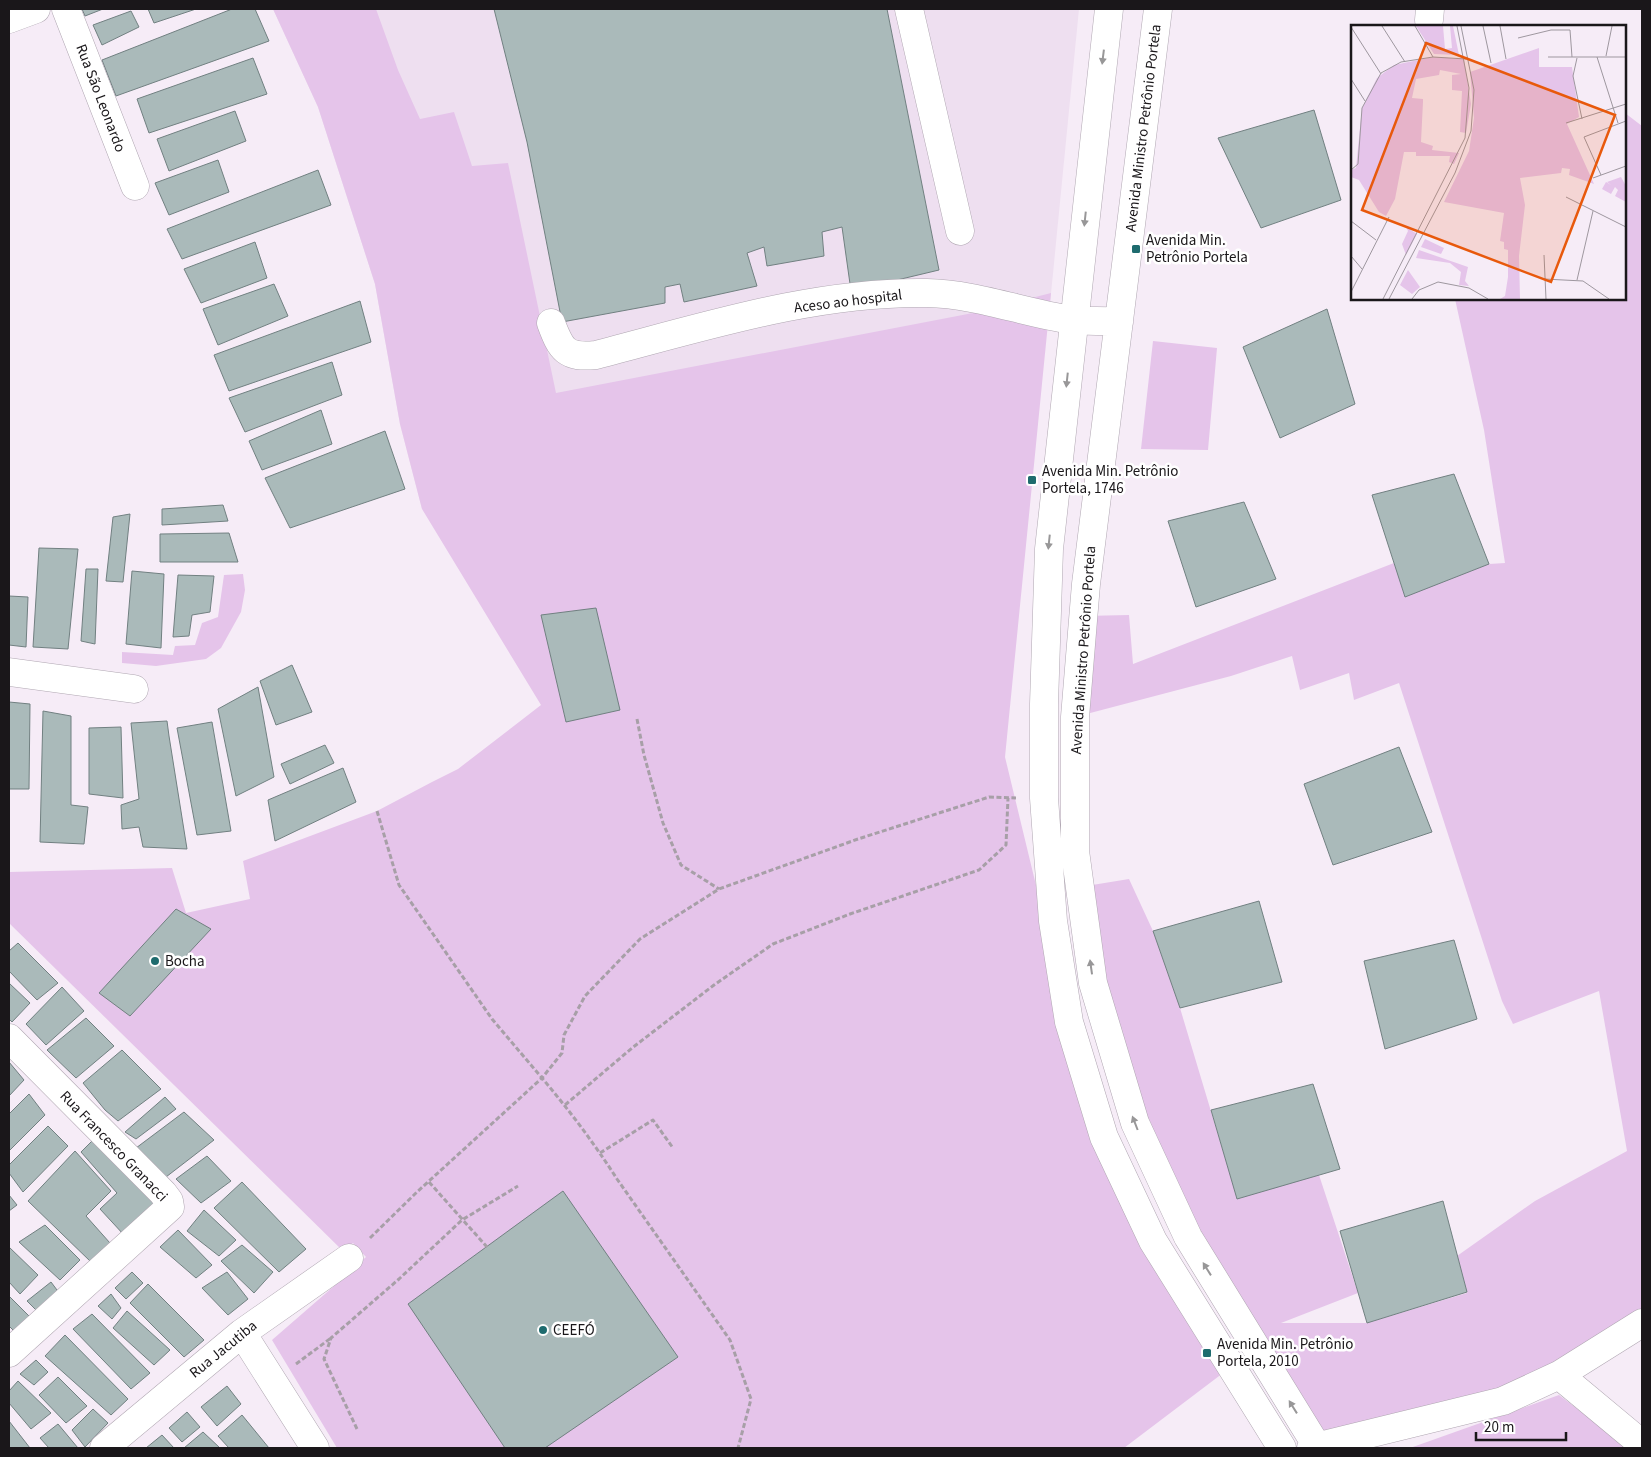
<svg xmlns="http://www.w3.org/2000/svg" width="1651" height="1457" viewBox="0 0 1651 1457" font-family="'Source Sans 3',sans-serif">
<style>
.built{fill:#eedff0}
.green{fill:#e5c4ea}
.building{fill:#aababa;stroke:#718081}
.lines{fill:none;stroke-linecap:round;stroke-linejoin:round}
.minor-casing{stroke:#b0a7b2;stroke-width:29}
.path{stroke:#a79fa7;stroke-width:3;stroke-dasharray:5 2.5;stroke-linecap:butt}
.minor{stroke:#fff;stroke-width:28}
.oneway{fill:#989798}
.poi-dot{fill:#1e6b6e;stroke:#fff;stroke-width:2}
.labels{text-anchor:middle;stroke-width:5;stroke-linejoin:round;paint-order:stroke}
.street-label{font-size:15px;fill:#1a171a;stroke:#fff}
.poi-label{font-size:15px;fill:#1a171a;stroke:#fff;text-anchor:start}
.inset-road{fill:none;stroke:#9e979f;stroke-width:1}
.view{fill:#e8590c;fill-opacity:0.15;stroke:#e8590c;stroke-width:2.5}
.inset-edge{fill:none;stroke:#1a171a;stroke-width:2.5}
</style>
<rect width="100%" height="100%" fill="#f6ecf7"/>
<path class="built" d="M273 9H1079L1050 304 559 408 422 509 400 424 375 284 318 107Z"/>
<path class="green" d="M273 9H376L398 70 420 119 454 112 472 166 508 163 556 393 973 313 1051 293 1005 757 1069 1022 1162 1238 1231 1367 1124 1448H337L272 1340 333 1287 366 1257 353 1243 344 1252 9 923V872L172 868 186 913 250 899 243 861 377 811 432 782 458 769 541 705 422 509 400 424 375 284 318 107Z
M1625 113 1642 126V1323L1559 1375 1317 1446 1129 1125 1080 887 1129 879 1153 931 1180 1008 1237 1198 1319 1175 1358 1293 1281 1323H1367L1467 1293 1457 1256 1535 1201 1627 1151 1599 991 1513 1024 1502 1001 1399 683 1354 700 1349 673 1300 690 1292 656 1231 676 1075 717 1083 616 1129 615 1133 664 1394 563 1405 596 1489 564 1505 563 1484 430 1455 299H1625Z
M1153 341 1217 348 1208 450 1141 449Z
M243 574 245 590 241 612 221 648 206 659 156 666 122 663V652L173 655 175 646 195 645 202 623 218 617 224 575Z
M1559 1395 1629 1448H1410Z"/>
<path class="building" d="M82 9H103L85 16Z
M148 9H196L154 23Z
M232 9H255L269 41 116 96 102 60Z
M494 9H887L939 270 851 291 842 227 822 232 824 256 767 266 764 247 747 253 757 286 684 302 680 284 665 287V303L562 322 527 142Z
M131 11 139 27 102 45 93 25Z
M253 58 267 94 149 133 137 99Z
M1314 110 1341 200 1261 228 1218 138Z
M235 111 246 141 169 171 157 139Z
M218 160 229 192 169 215 155 183Z
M318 170 331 205 182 259 167 229Z
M255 242 267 278 201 303 184 269Z
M274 284 288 316 218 345 203 309Z
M360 301 371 342 229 391 214 355Z
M1327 309 1355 404 1280 438 1243 347Z
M332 362 342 395 245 432 229 398Z
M321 410 332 444 262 470 249 441Z
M385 431 405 489 290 528 265 478Z
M1454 474 1489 564 1405 597 1372 495Z
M1244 502 1276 579 1196 607 1168 521Z
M223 505 228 521 162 525V509Z
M130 514 123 582 106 581 113 517Z
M229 533 238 562H160V534Z
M39 548 78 549 68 649 33 647Z
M86 569H98L95 644 81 641Z
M132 571 164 574 161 648 126 644Z
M178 575 214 576 210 612 192 615 189 636 173 637Z
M9 596 28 597 26 647 9 645Z
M596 608 620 710 566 722 541 615Z
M292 665 312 712 276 725 260 681Z
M258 687 274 777 236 796 218 709Z
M9 702 30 704 29 789H9Z
M43 711 71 716V805L88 807 84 844 40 842Z
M167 721 169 736 187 849 143 847 139 827 122 829 121 805 139 799 131 723Z
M212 722 231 831 197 835 177 728Z
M121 727 123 798 89 794V728Z
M325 745 334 763 290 784 281 764Z
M1399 747 1432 832 1333 865 1304 784Z
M343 768 356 802 275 841 268 800Z
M1259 901 1282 982 1180 1008 1153 931Z
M176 909 211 929 130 1016 99 993Z
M1454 940 1477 1019 1385 1049 1364 961Z
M18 943 58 983 37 1000 9 971V951Z
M9 983 30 1003 12 1022 9 1019Z
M62 987 84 1011 46 1045 26 1024Z
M86 1018 114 1046 76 1078 47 1050Z
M122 1050 161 1089 118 1121 105 1110 83 1083Z
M9 1062 24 1080 9 1096Z
M1313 1084 1340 1169 1237 1199 1211 1110Z
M29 1094 45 1115 9 1151V1114Z
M165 1097 176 1109 136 1139 125 1132Z
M184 1112 214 1140 166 1177 136 1148Z
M48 1126 68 1146 23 1192 9 1173V1165Z
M93 1140 156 1205 124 1235 100 1209 117 1193 81 1152Z
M75 1151 111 1191 86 1216 110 1243 91 1262 28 1201Z
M207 1156 231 1181 201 1203 176 1179Z
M242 1182 306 1249 279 1272 214 1208Z
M563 1191 678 1357 545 1448H505L408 1304Z
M9 1195 17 1205 9 1211Z
M1443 1201 1467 1292 1367 1323 1340 1231Z
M204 1210 236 1240 219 1256 187 1231Z
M45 1225 80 1260 60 1280 19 1242Z
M178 1230 212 1265 196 1278 160 1247Z
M242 1245 273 1272 254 1293 221 1261Z
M9 1247 38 1275 20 1294 9 1282Z
M132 1272 143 1283 126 1299 115 1288Z
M227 1272 248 1299 228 1315 202 1288Z
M51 1282 60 1294 38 1312 27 1301Z
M148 1284 204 1340 184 1357 130 1303Z
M111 1294 121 1308 112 1319 98 1306Z
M9 1296 30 1317 14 1331 9 1326Z
M127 1311 170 1350 154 1365 113 1328Z
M92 1314 150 1373 131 1389 73 1329Z
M65 1335 128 1399 111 1415 45 1356Z
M36 1360 48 1372 34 1385 20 1374Z
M58 1377 87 1406 66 1423 39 1395Z
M18 1381 51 1413 31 1429 9 1403V1391Z
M227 1386 241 1404 217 1426 201 1407Z
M93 1409 108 1423 85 1447 72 1430Z
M187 1412 200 1427 182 1442 169 1428Z
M242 1415 269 1448H229L218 1436Z
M9 1421 30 1448H9Z
M58 1424 78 1448H49L40 1438Z
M203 1432 220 1448H184Z
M162 1435 174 1448H146Z"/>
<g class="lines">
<defs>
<path id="minor" d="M66 9 135 186
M909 9 960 231
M1109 9 1049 549 1044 704V798L1053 921 1069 1022 1104 1137 1153 1241 1282 1448
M1158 9 1086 584 1075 717V851L1093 983 1135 1123 1188 1237 1318 1448
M9 19 36 9
M1429 20 1430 9
M551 323C561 350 566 358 596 355 704 327 815 291 927 293 977 294 1024 313 1073 320 1088 322 1104 320 1119 322
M9 672 134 689
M9 1038 163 1193 169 1201 170 1207 9 1353
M242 1333 315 1448
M1559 1375 1642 1444
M104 1448 242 1333 349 1258
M1311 1448 1503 1401 1559 1375 1642 1323"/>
</defs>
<use href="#minor" class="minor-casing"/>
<path class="path" d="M637 719 644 755 663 823 681 865 719 889
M377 811 399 885 492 1019 542 1078 562 1053 564 1035 585 996 640 939 719 889 858 839 989 797 1016 798
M565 1105 632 1048 714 985 773 944 850 914 979 870 1006 845 1008 798
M600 1153 653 1120 673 1148
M429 1182 487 1247
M370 1238 417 1192 542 1078C569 1110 594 1143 617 1179L730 1340 751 1399 738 1448
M296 1364 331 1338
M357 1429 324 1359 331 1338 399 1279 462 1220 518 1186"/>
<use href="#minor" class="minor"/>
</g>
<defs><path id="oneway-solid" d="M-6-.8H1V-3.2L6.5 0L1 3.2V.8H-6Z" transform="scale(1.25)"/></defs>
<g class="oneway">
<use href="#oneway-solid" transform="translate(1103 57) rotate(97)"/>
<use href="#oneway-solid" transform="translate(1085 219) rotate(96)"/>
<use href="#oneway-solid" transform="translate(1067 380) rotate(96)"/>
<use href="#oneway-solid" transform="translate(1049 542) rotate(96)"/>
<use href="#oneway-solid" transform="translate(1091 967) rotate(-98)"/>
<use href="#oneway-solid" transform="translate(1135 1123) rotate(-111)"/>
<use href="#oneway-solid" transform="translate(1207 1269) rotate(-122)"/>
<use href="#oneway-solid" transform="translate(1293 1407) rotate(-122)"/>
</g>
<g class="poi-dot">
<rect x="1131" y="244" width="10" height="10" rx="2.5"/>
<rect x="1027" y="475" width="10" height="10" rx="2.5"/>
<circle cx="155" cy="961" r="5"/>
<circle cx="543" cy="1330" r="5"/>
<rect x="1202" y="1348" width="10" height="10" rx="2.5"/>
</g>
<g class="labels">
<g class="street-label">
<text transform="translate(101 98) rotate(69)" y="5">Rua São Leonardo</text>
<text transform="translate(1143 128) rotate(-83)" y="5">Avenida Ministro Petrônio Portela</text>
<text transform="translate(848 301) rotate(-7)" y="5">Aceso ao hospital</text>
<text transform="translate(1083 650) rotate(-86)" y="5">Avenida Ministro Petrônio Portela</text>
<text transform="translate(114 1146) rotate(46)" y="5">Rua Francesco Granacci</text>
<text transform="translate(223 1349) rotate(-39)" y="5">Rua Jacutiba</text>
</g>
<g class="poi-label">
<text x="1146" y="245">Avenida Min.<tspan x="1146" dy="17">Petrônio Portela</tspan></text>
<text x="1042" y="476">Avenida Min. Petrônio<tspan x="1042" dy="17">Portela, 1746</tspan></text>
<text x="165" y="966">Bocha</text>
<text x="553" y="1335">CEEFÓ</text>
<text x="1217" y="1349">Avenida Min. Petrônio<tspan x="1217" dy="17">Portela, 2010</tspan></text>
</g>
</g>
<g transform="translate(1351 25)">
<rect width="275" height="275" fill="#f6ecf7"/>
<path d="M65 1H92L94 24 101 23 99 1H102L108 30 83 29ZM188 23V42H221L228 92 216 99 243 159 218 150 219 144 211 143 210 148 169 153 174 180 168 231 169 274H149L154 271 157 252V225L153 224V217L149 216 153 188 93 177 118 126 123 93 119 47ZM82 32 113 34 120 79 115 108 109 107 111 66 101 65V50L110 49 89 45 88 50 65 54 61 73 72 74V77L70 117 82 121 81 125 108 128 103 139 98 137 99 131H65V127H53L44 174 35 191 28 187 8 155 0 152V145L5 143 11 83 26 53 43 40ZM270 152 275 161V177L264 171 267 165 264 162 260 169 251 164 255 157 260 160 256 157ZM55 202 66 209 55 230 51 219 57 206ZM74 214 93 223 90 229 70 222ZM68 225 117 242 114 256 118 261 108 260 110 247 99 238 65 233ZM57 245 69 262 61 269 49 260Z" fill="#e5c4ea"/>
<path class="inset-road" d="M31 1 54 37M64 1 82 32M132 1 140 38M149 1 155 34M0 2 30 49M167 13 200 5H219L221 32M255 31 261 1M197 32H275M246 32 267 98M226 33 222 51 231 94M0 54 14 76M215 98 275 79M0 145 7 139 11 83 30 48 50 37 82 32 115 34M250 150 233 112 275 96M242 153 275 141M215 172 275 202M0 196 25 215M193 230 195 274M0 231 11 244M193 254 232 256 258 274M226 255 242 186M0 267 38 192M32 274 114 113 118 63 106 1M38 274 104 148 120 106 123 65 110 1M61 274 68 265 87 257 118 263 137 274"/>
<path class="view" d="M75 18 264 90 200 257 11 185Z"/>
<rect width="275" height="275" class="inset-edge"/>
</g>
<rect width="1651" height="1457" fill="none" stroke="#1a171a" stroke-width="20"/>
<path d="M1476 1432v8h90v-8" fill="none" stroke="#1a171a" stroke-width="2.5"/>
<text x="1484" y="1432" font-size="15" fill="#1a171a" stroke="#ffffff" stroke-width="4" paint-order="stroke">20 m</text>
</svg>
